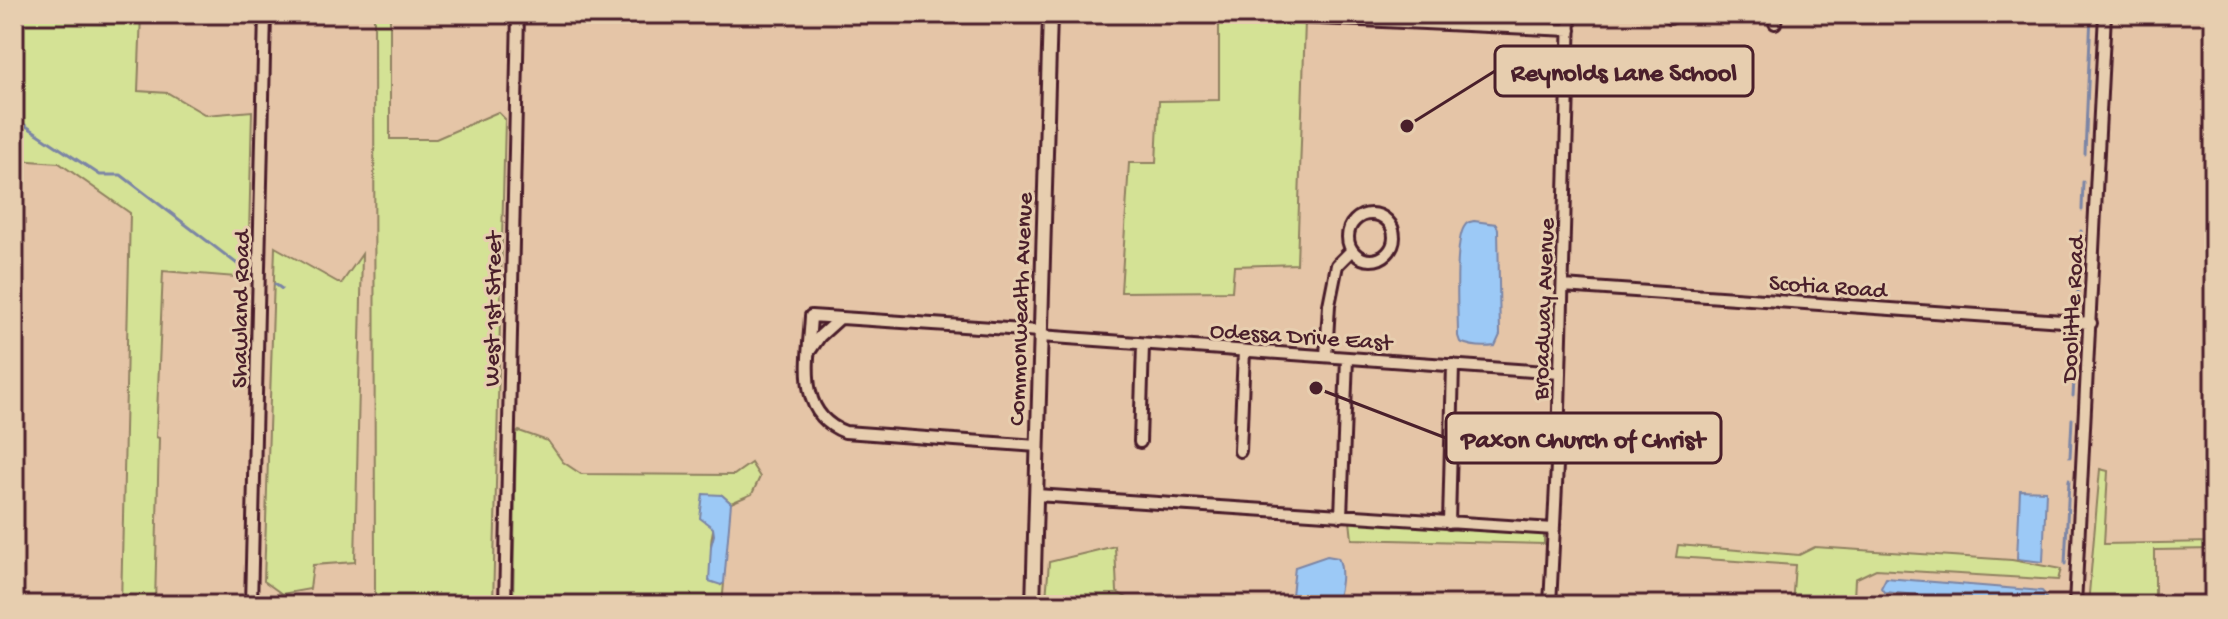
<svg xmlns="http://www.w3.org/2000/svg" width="2228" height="619" viewBox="0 0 2228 619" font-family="'Gochi Hand',sans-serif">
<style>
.green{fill:#d4e295;stroke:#8f8060;stroke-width:2}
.water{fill:#9cc9f6;stroke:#7b85a5;stroke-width:2}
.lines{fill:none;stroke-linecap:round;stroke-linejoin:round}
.stream{stroke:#7b85a5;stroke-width:3}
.minor-casing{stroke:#4a1f2b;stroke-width:16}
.major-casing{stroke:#4a1f2b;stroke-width:18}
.minor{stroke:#e7ceaf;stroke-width:10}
.major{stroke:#e7ceaf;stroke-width:12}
.labels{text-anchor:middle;stroke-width:6;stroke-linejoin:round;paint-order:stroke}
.street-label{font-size:24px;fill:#4a1f2b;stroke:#e7ceaf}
.leader{fill:none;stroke:#4a1f2b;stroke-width:3}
.callout-dot{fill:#4a1f2b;stroke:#e7ceaf;stroke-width:3}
.callout{fill:#e7ceaf;stroke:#4a1f2b;stroke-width:3}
.callout-label{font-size:26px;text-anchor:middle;font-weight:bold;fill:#4a1f2b}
</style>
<rect width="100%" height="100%" fill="#e5c5a7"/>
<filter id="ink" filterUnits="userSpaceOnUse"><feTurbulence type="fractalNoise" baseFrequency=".0125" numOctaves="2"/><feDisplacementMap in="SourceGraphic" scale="16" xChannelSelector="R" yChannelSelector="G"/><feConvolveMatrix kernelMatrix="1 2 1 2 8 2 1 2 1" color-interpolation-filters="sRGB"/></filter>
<g filter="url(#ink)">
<path class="green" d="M19 14H141L138 91 168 93 206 115 252 111 248 278 163 271 156 437 159 438 155 605H121L130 213 59 163 15 160Z
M374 14H390V139H436L498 112 505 119 493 605H375Z
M1219 18 1305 21 1297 264 1234 266 1232 291 1121 292 1129 163H1156L1159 101 1219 100Z
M275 247 341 284 362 254 355 562 313 565 310 589 282 594 264 581Z
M519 431 548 441 563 462 581 474 734 475 751 463 760 477 752 494 731 503 722 495C718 511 711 531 711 546 711 558 718 574 721 585L724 583 722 605H513L516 434Z
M2100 469 2108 471 2104 544 2214 542V549L2155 550V605H2088Z
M1350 521 1539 530 1544 533V544L1352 539Z
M1678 545 1799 555 1815 547 2012 560 2061 569 2058 580 1876 569 1855 579 1854 598 1850 605H1792L1795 565 1676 557Z
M1115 546 1117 592 1139 605H1089L1046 599 1049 562Z"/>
<path class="water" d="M1474 221 1496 224 1498 229 1500 335 1495 346C1482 348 1472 347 1460 342L1458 336C1458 314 1454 243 1464 227 1467 222 1469 222 1474 221Z
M2020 490 2046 491 2043 562 2017 559Z
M703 494 722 495 731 503 724 583 721 585 709 581 711 546 714 535 713 528 700 518Z
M1327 556 1338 558C1344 569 1341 592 1335 603L1291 605 1295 567Z
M1886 578 2042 591C2046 594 2047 600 2045 605H2028L1884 592 1881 588Z"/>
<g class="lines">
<path class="stream" d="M14 118 100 175H121L249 273
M16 118 17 14
M2085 154 2091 14
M2082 210 2083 182
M275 284 282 289
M2077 313 2081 231
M2073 396 2077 331
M2070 457 2072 419
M2065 564 2069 480"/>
<defs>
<path id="minor" d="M1233 14 1570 30
M1670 18V14
M1775 23 1776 14
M1348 237a23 23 0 1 1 46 0a23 23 0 1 1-46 0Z
M1563 286 2091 323
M1040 336 1560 373
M809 352 820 336 840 318
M1326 356 1329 305 1337 265 1351 251
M1140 442 1143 345
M1037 446 845 432C795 413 809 359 811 316L1040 331
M1240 451 1244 351
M1036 495 1554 529
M1341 516 1347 358
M1449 523 1453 365
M251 605 265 14
M505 605 518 14
M1550 605 1558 445 1570 14
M2075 605 2105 14"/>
<path id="major" d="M1033 605 1050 14"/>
</defs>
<use href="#minor" class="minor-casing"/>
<use href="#major" class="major-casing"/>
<use href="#minor" class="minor"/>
<use href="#major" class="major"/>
</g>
</g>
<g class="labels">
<g class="street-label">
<text transform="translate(1828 285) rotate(4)" y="8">Scotia Road</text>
<text transform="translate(239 309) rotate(-89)" y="8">Shawland Road</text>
<text transform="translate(491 309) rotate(-89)" y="8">West 1st Street</text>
<text transform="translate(1019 309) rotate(-88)" y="8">Commonwealth Avenue</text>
<text transform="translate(1542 309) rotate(-88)" y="8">Broadway Avenue</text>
<text transform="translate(2071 309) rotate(-87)" y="8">Doolittle Road</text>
<text transform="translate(1301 335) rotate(4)" y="8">Odessa Drive East</text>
</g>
</g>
<path class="leader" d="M1407 126L1495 71M1316 388L1446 438"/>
<g class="callout-dot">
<circle cx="1407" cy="126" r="8"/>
<circle cx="1316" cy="388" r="8"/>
</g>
<g class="callout">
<rect x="1495" y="46" width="258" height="50" rx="8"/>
<rect x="1446" y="413" width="275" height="50" rx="8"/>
</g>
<g class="callout-label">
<text x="1624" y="80">Reynolds Lane School</text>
<text x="1583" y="447">Paxon Church of Christ</text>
</g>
<rect width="2228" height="619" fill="none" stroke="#e7ceaf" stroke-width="48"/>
<rect x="24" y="24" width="2180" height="571" fill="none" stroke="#4a1f2b" stroke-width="3" filter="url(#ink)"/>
</svg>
